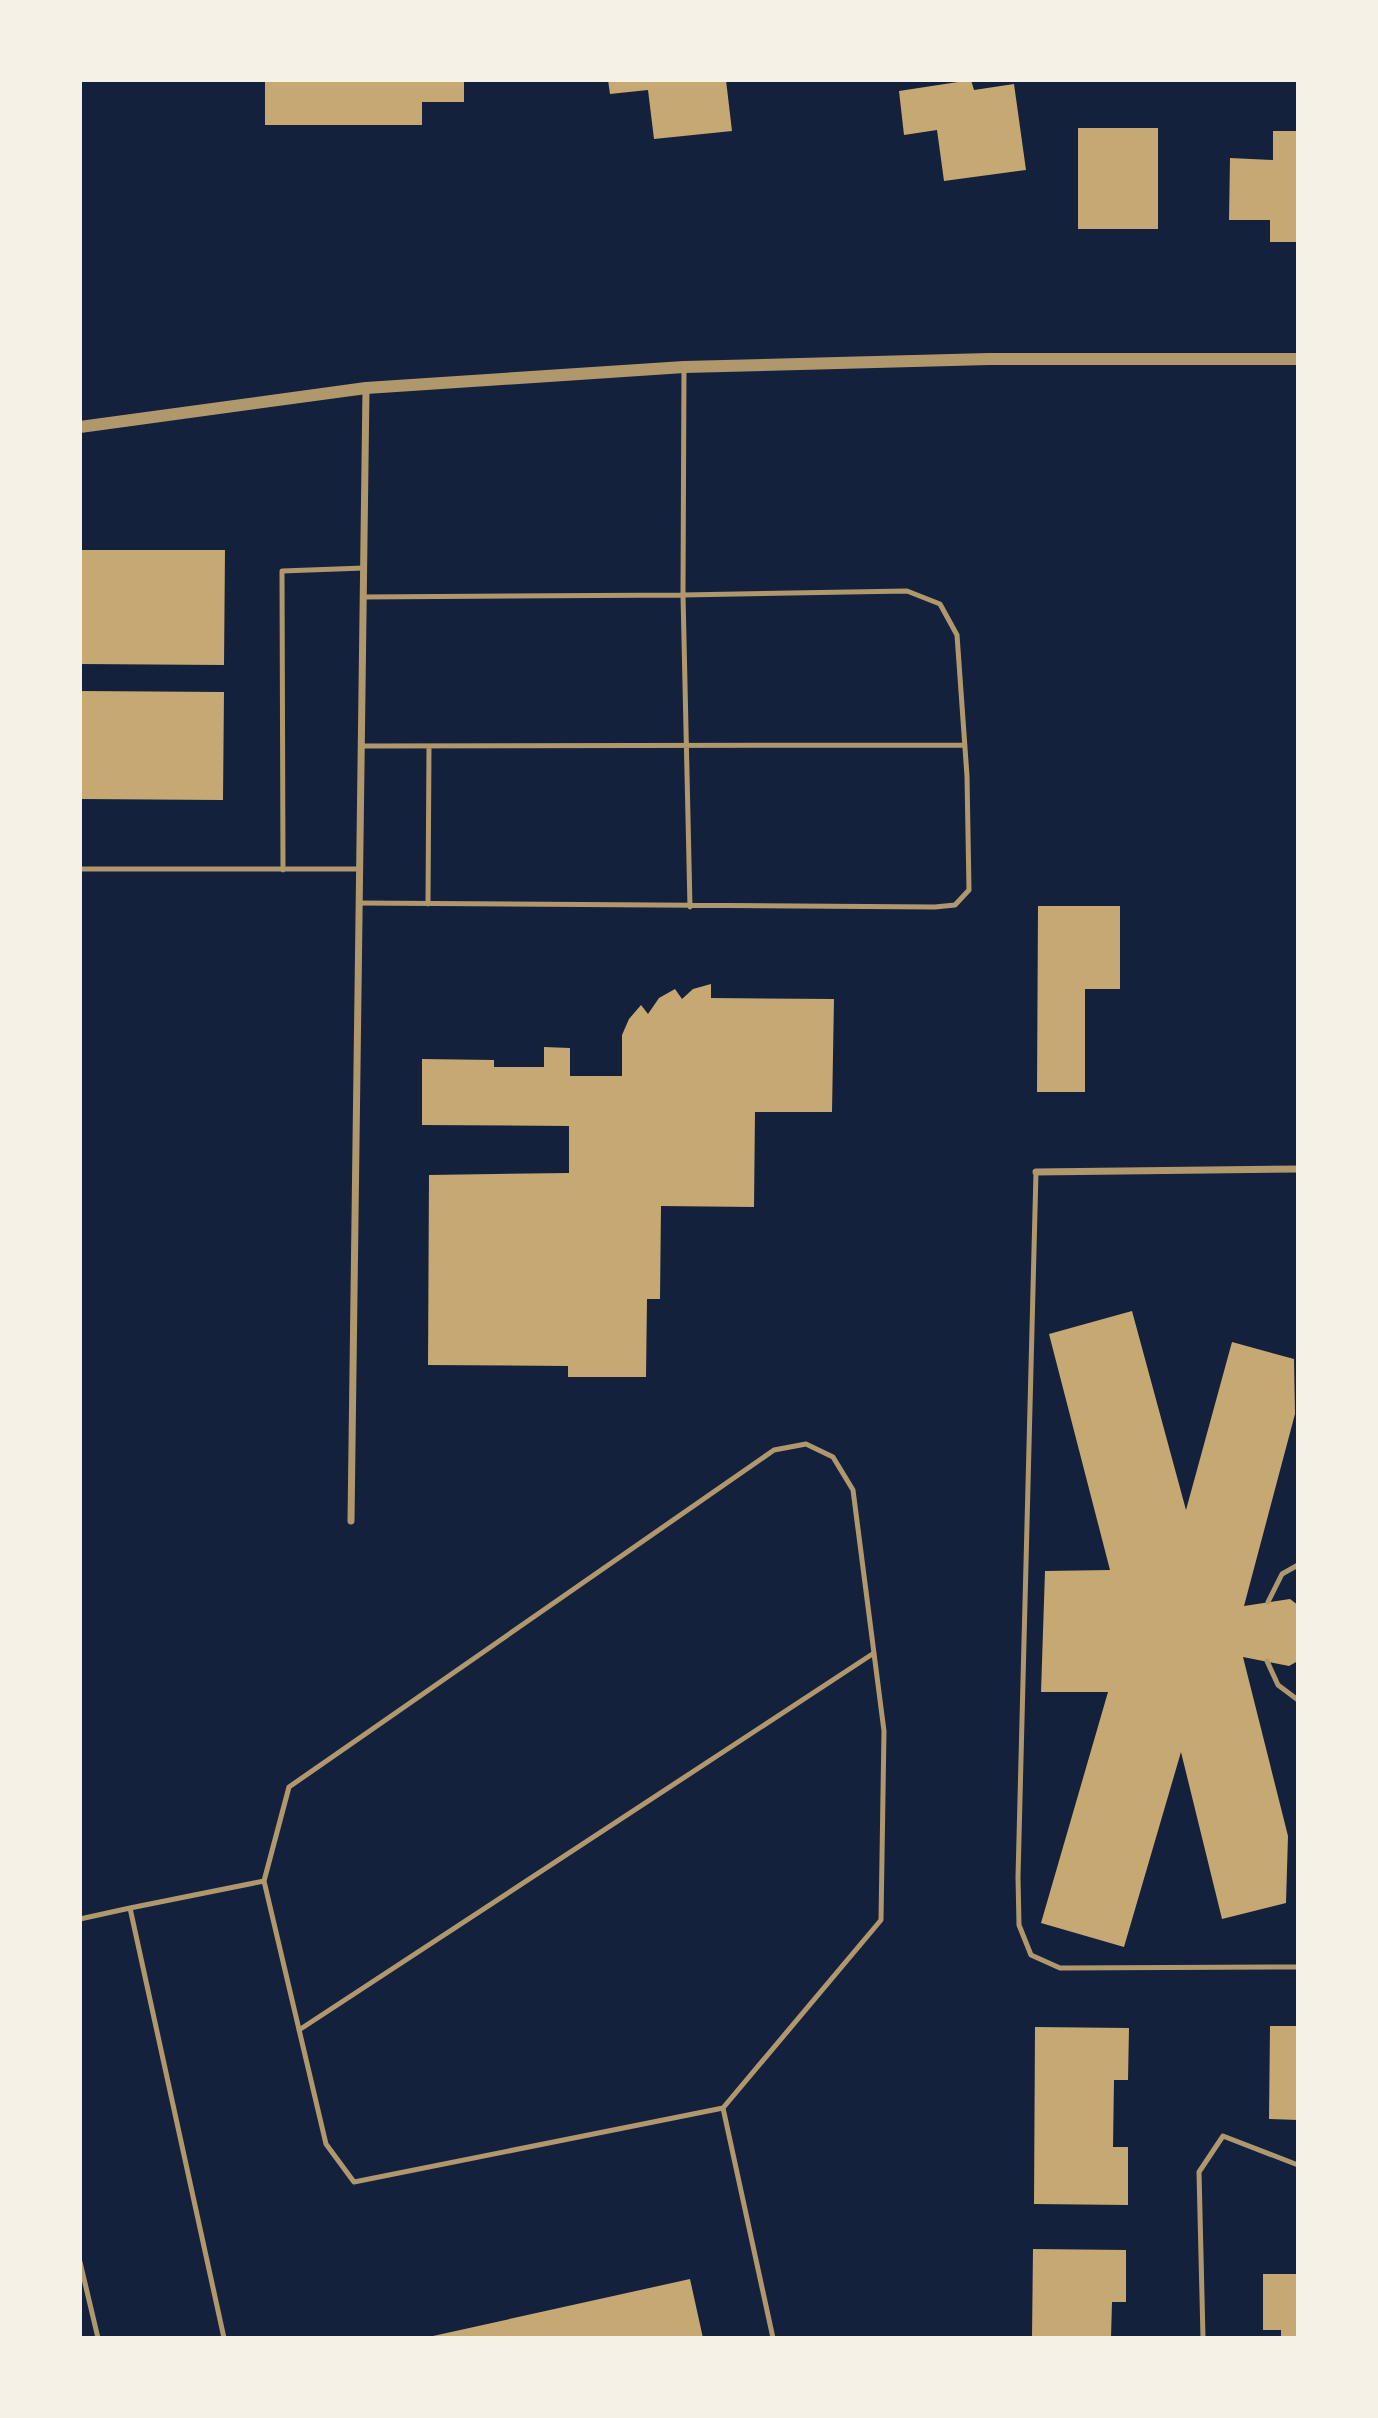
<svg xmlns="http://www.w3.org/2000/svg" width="1378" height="2418" viewBox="0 0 1378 2418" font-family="'Sofia Sans Condensed',sans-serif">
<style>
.building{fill:#c6a872}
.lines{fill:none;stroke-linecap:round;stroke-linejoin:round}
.service{stroke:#b1986c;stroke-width:5}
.minor{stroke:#b1986c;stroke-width:7}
.tertiary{stroke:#b1986c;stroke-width:12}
</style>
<rect width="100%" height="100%" fill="#14213d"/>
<path class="building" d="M265 80H464V102H422V125H265Z
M608 80H726L732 131 654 139 648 90 610 94Z
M971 80 974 90 1014 84 1026 170 944 181 937 130 904 135 899 91Z
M1078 128H1158V229H1078Z
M1273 131H1298V242H1270V220H1229L1230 158 1273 160Z
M80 550H225L224 665 80 664Z
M80 691 224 692 223 800 80 799Z
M1038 906H1120V989H1085V1092H1037Z
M711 984V998L834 999 832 1112H755L754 1207 661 1206 660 1299H647L646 1377H568V1366L428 1365 429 1175 569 1173V1126L422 1125V1059L494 1060V1067H544V1047L570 1048V1076H622V1035L629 1019 641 1005 648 1014 659 998 675 989 682 999 693 989Z
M1132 1311 1186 1510 1232 1342 1294 1359 1295 1414 1244 1606 1290 1599 1298 1605V1661L1289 1666 1243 1657 1288 1836 1286 1903 1222 1919 1181 1752 1124 1947 1041 1923 1108 1692H1041L1045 1571 1110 1570 1049 1334Z
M1270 2026H1298V2120L1269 2119Z
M1035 2027 1129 2028 1128 2080H1114L1113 2147H1128V2205L1034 2204Z
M1033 2249 1126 2250V2302H1112L1111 2338H1032Z
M1263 2274H1298V2338H1281V2330H1263Z
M690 2279 703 2338H434L433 2336Z"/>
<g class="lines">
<path class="service" d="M684 367 683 595 690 907
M361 746 965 745
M80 869H360
M283 870 282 571 364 568
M359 903 935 907 955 905 969 890 967 776 957 635 940 604 907 591 683 595 363 597
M428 904 429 746
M1036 1172 1018 1877 1019 1925 1031 1955 1060 1968 1298 1967
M1268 1602 1282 1574 1298 1565
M1267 1661 1278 1685 1298 1700
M130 1908 264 1881 326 2144 354 2182 723 2108 881 1920 884 1731 853 1490 833 1457 806 1444 774 1450 289 1787 264 1881
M80 1919 130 1908 224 2338
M299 2030 874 1653
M723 2108 773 2338
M80 2262 98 2338
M1203 2338 1199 2172 1223 2136 1298 2165"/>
<path class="minor" d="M1036 1172 1298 1169
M351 1521 366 388"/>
<path class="tertiary" d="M80 427 366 388 684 367 989 359H1298"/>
</g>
<rect width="1378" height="2418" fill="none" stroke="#f6f1e7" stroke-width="164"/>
</svg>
